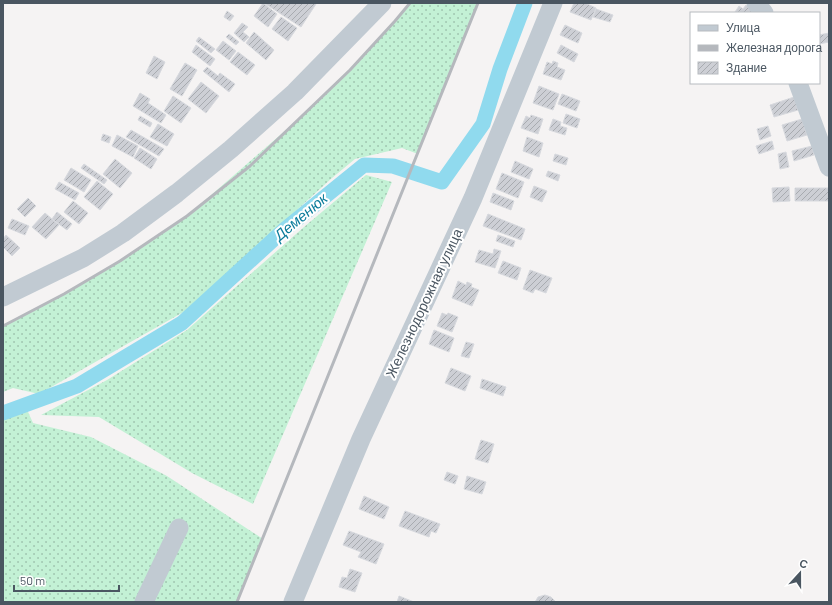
<svg xmlns="http://www.w3.org/2000/svg" width="832" height="605" viewBox="0 0 832 605" font-family="Barlow,sans-serif">
<style>
.grass{fill:url(#grass-dots)}
.lines{fill:none;stroke-linecap:round;stroke-linejoin:round}
.canal{stroke:#90daee;stroke-width:15}
.building{fill:url(#building-hatch);stroke:#d7d9de}
.minor{stroke:#c1cad2;stroke-width:19}
.rail{stroke:#b5b8bd;stroke-width:3}
.labels{text-anchor:middle;stroke-width:4;stroke-linejoin:round;paint-order:stroke}
.street-label{font-size:14px;fill:#4a5661;stroke:#fff}
.water-label{font-size:15px;font-style:italic;fill:#0c7c9b;stroke:#fff}
</style>
<defs>
<pattern id="grass-dots" width="8" height="8" patternUnits="userSpaceOnUse"><rect width="8" height="8" fill="#c3f1d5"/><path d="M2 2h.1M6 6h.1" fill="none" stroke="#a0c6b0" stroke-width="1.8" stroke-linecap="round"/></pattern>
<pattern id="building-hatch" width="6" height="6" patternUnits="userSpaceOnUse"><rect width="6" height="6" fill="#cdcfd5"/><path d="M-1 1l2-2M0 6l6-6M5 7l2-2" fill="none" stroke="#a8abb0"/></pattern>
</defs>
<rect width="100%" height="100%" fill="#f5f3f3"/>
<path class="grass" d="M410 3H478L418 154 402 148 355 159 332 178 187 310 39 394 13 388 3 392V326L64 294 120 261 187 216 302 116 350 70 395 21Z
M366 175 392 182 253 504 192 473 99 417 41 415 107 380 187 330 304 227Z
M25 405 33 423 91 437 167 476 263 539 237 602H3V413Z"/>
<g class="lines">
<path class="canal" d="M3 413 77 386 182 323 285 229 364 165 393 166 442 182 483 124 500 69 525 3"/>
</g>
<path class="building" d="M263 3 277 14 268 27 254 16Z
M264 3H315L316 4 301 27Z
M574 3H585L596 8 591 20 570 12Z
M746 5 754 10 752 13 735 12 739 6 743 9Z
M596 9 613 15 610 22 593 17Z
M227 11 234 16 230 21 224 17Z
M281 17 297 28 288 41 272 29Z
M242 23 248 27 243 32 249 37 244 42 234 33Z
M565 25 582 33 578 43 560 35Z
M254 32 274 50 266 60 246 43Z
M829 33V42L819 44V35Z
M229 34 239 42 236 45 226 37Z
M199 37 215 49 211 53 196 41Z
M223 41 236 51 229 60 216 50Z
M196 45 215 59 210 66 192 52Z
M561 45 578 54 574 62 557 53Z
M238 52 255 65 247 75 230 62Z
M154 56 165 62 157 79 146 73Z
M553 61 558 63 557 67 565 70 561 80 543 74 547 62 552 64Z
M185 63 197 70 182 96 170 89Z
M207 67 218 76 220 73 235 84 229 92 203 71Z
M201 82 219 96 206 113 188 99Z
M539 86 559 94 553 110 533 103Z
M140 93 150 99 148 103 166 115 161 123 133 106Z
M562 94 580 101 576 111 558 104Z
M173 96 191 108 181 123 164 111Z
M794 97 798 110 774 117 770 105Z
M566 114 580 119 577 128 563 123Z
M531 115 543 119 538 134 521 128 526 116 530 118Z
M140 116 152 123 150 127 138 120Z
M553 119 561 122 560 126 567 128 565 135 549 130Z
M802 119 807 135 787 141 782 125Z
M158 124 174 134 167 146 150 137Z
M768 126 771 136 760 140 757 129Z
M131 130 164 149 159 156 126 137Z
M103 134 111 137 109 143 101 140Z
M117 135 138 146 133 157 112 146Z
M527 137 543 143 539 157 523 151Z
M772 141 774 149 759 154 756 146Z
M812 146 814 155 794 161 792 151Z
M140 148 157 159 151 169 134 158Z
M786 152 789 167 780 169 778 154Z
M555 154 568 158 566 165 553 161Z
M115 159 132 173 120 188 103 174Z
M515 161 533 169 529 179 511 172Z
M84 164 107 180 104 184 81 168Z
M71 168 91 180 84 192 64 180Z
M548 171 560 175 558 181 546 176Z
M502 173 524 182 518 198 496 189Z
M97 181 113 194 100 210 84 197Z
M59 182 79 193 75 200 55 189Z
M534 186 547 191 542 202 530 197Z
M789 187 790 201 773 202 772 188Z
M795 188H829V201H795Z
M493 193 514 201 511 210 490 202Z
M28 198 36 206 25 217 17 209Z
M73 201 88 213 79 224 64 212Z
M57 212 72 224 67 230 52 219Z
M45 213 59 225 46 239 32 227Z
M488 214 525 229 521 240 483 226Z
M12 219 29 226 25 235 8 228Z
M6 235 20 248 12 256 3 247V239Z
M498 235 515 241 513 247 496 241Z
M494 249 501 251 495 268 475 262 479 250 493 254Z
M503 261 521 268 517 280 498 273Z
M530 270 552 278 546 293 535 289 533 293 523 289Z
M458 281 466 285 467 282 472 284 471 287 479 290 472 306 452 298Z
M442 313 447 315 448 313 458 317 452 332 437 326Z
M434 330 454 338 449 352 429 344Z
M466 342 474 344 469 358 461 356Z
M451 368 471 376 465 391 445 383Z
M482 379 506 387 503 396 480 388Z
M481 440 494 444 488 463 475 459Z
M447 472 458 476 455 484 444 480Z
M467 476 486 482 482 494 464 489Z
M364 496 389 507 384 519 359 509Z
M405 511 440 524 436 533 431 531 429 537 399 526Z
M349 531 384 544 376 564 358 557 361 552 343 545Z
M350 569 362 573 355 592 339 587 342 577 347 578Z
M545 595 551 597 556 602H535L538 597Z
M399 596 414 602H397Z"/>
<g class="lines">
<path class="minor" d="M756 3 764 13
M798 83 829 167
M3 297 83 258 123 233 177 193 231 149 295 92 382 3
M144 602 179 528
M293 602 361 439 473 198 553 3"/>
<path class="rail" d="M3 326 64 294 120 261 187 216 250 166 302 116 350 70 395 21 410 3
M237 602 478 3"/>
</g>
<g class="labels">
<g class="street-label">
<text transform="translate(424 303) rotate(-65)" y="5">Железнодорожная улица</text>
</g>
<g class="water-label">
<text transform="translate(301 217) rotate(-40)" y="5">Деменюк</text>
</g>
</g>
<rect width="832" height="605" fill="none" stroke="#4a5661" stroke-width="8"/>
<rect x="690" y="12" width="130" height="72" fill="#ffffff" stroke="#b7bbc0"/>
<rect x="698" y="25" width="20" height="6" fill="#c1cad2" stroke="#b7bbc0"/>
<text x="726" y="32" font-size="12" fill="#4a5661">Улица</text>
<rect x="698" y="45" width="20" height="6" fill="#b5b8bd" stroke="#b7bbc0"/>
<text x="726" y="52" font-size="12" fill="#4a5661">Железная дорога</text>
<rect x="698" y="62" width="20" height="12" fill="url(#building-hatch)" stroke="#b7bbc0"/>
<text x="726" y="72" font-size="12" fill="#4a5661">Здание</text>
<g transform="translate(800 573) rotate(21)" stroke="#ffffff" stroke-width="3" paint-order="stroke">
<path d="M0-3L7 15L0 10L-7 15Z" fill="#4a5661"/>
<text y="-6" font-size="11" font-weight="bold" text-anchor="middle" fill="#4a5661">С</text>
</g>
<path d="M14 585v6h105v-6" fill="none" stroke="#4a5661" stroke-width="2"/>
<text x="20" y="585" font-size="12" fill="#4a5661" stroke="#ffffff" stroke-width="3" paint-order="stroke">50 m</text>
</svg>
